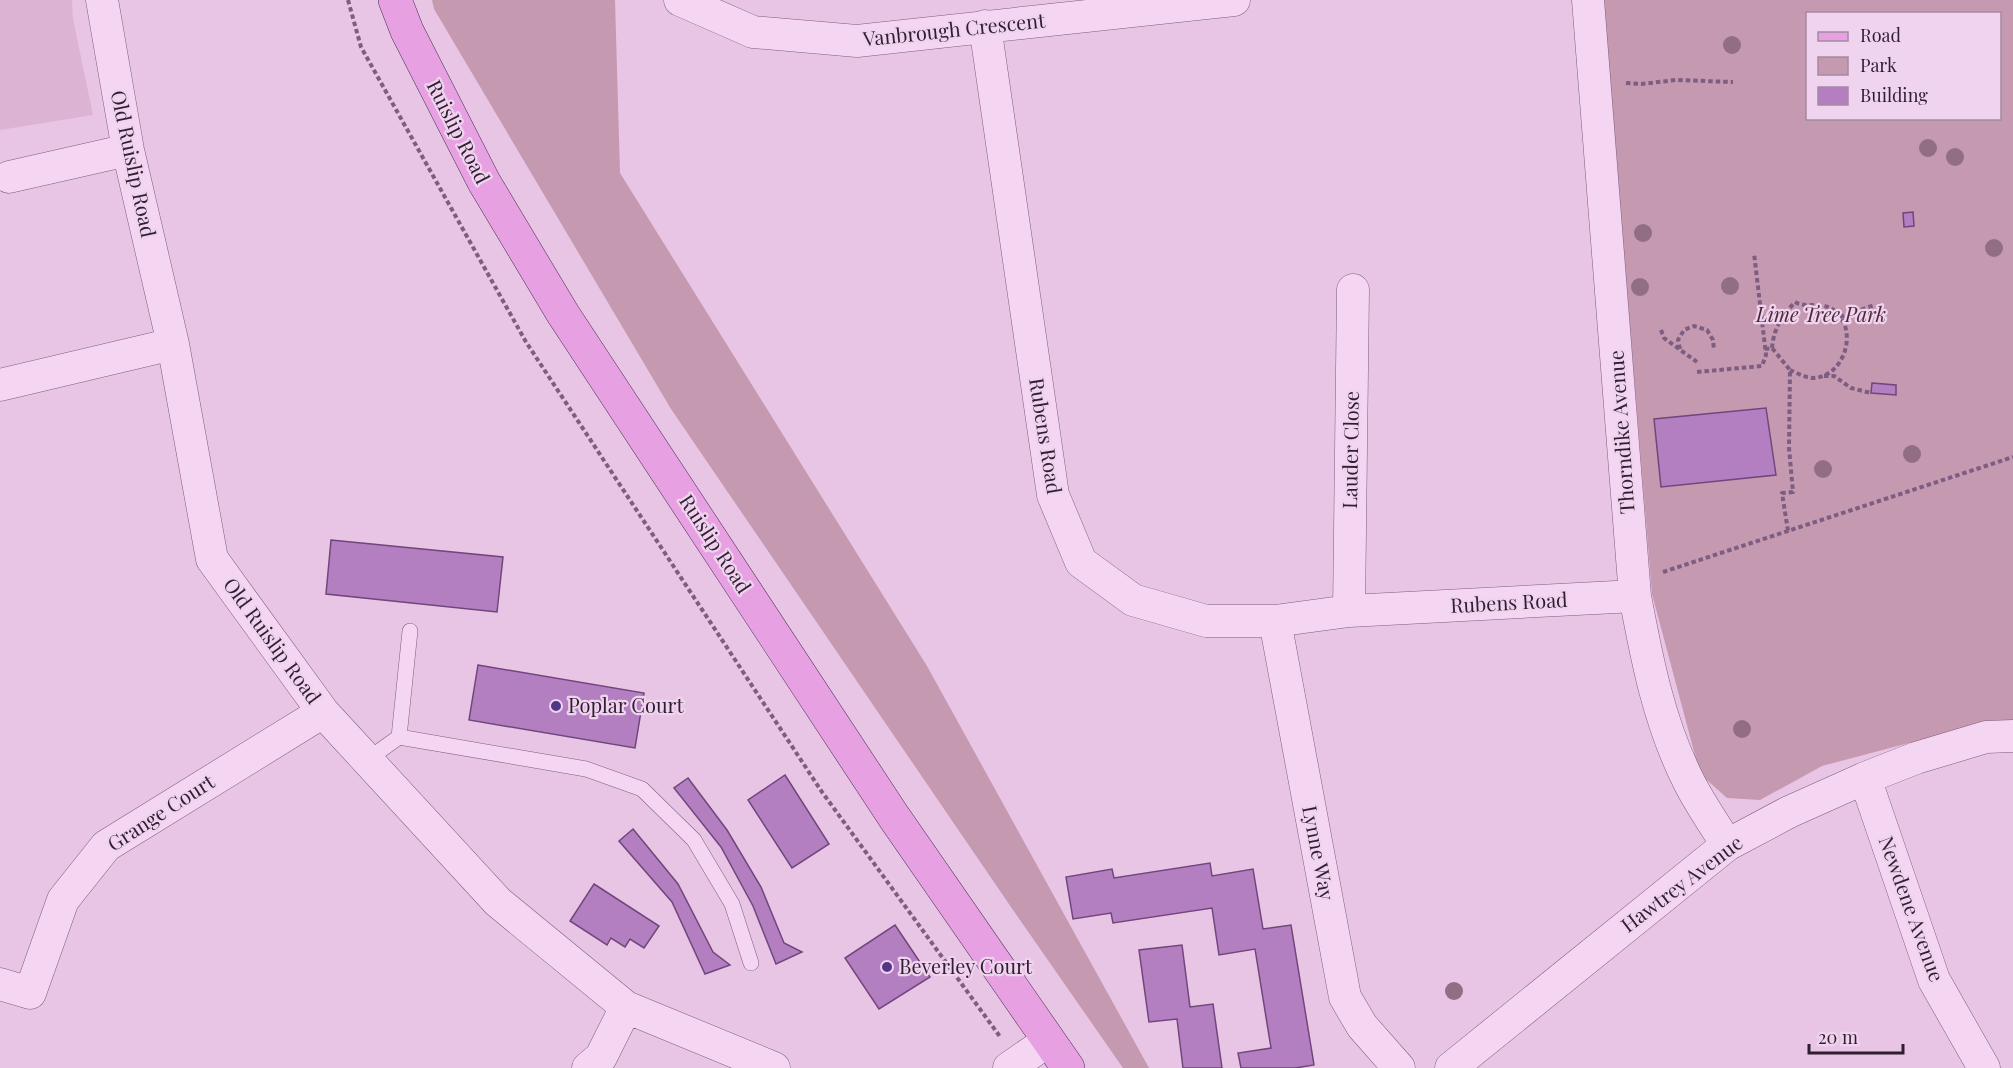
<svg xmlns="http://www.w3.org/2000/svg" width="2013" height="1068" viewBox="0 0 2013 1068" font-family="'Playfair Display',serif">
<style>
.farmland{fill:#ddb3d4}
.green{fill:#c59ab0;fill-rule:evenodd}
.building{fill:#b37fc1;stroke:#70467c;stroke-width:1.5}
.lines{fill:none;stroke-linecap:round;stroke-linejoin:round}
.service-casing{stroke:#7d5d80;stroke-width:16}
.minor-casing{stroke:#7d5d80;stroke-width:33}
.primary-casing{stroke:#4a314f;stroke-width:34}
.path{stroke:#7d5d80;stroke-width:4;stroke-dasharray:4.5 3;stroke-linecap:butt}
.service{stroke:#f4d6f2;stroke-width:15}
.minor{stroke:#f4d6f2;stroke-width:32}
.primary{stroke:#e7a1e3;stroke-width:33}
.tree{fill:#926e85}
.poi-dot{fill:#533588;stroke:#f0d3ee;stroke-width:2}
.labels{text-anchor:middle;stroke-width:4.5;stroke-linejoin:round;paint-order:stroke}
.street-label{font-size:20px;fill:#301f32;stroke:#f0d3ee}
.park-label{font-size:20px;font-style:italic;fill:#4c2836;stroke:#f0d3ee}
.poi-label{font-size:20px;fill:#301f32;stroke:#f0d3ee;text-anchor:start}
</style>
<rect width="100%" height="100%" fill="#e8c4e5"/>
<path class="farmland" d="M0 0H72L73 19 93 115 0 130Z"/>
<path class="green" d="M432 0H615L620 173 927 666 1149 1068H1123L1013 910 671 409 434 9Z
M1603 0H2013V722L1924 739 1822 766 1760 800 1727 798 1700 774 1652 594ZM1808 14H2000V118H1808Z"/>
<path class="building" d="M1913 212 1914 226 1904 227 1903 213Z
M1872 383 1896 385V395L1871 393Z
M1766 408 1776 475 1661 487 1654 419Z
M331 540 503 557 497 612 326 594Z
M478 665 644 693 635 748 469 720Z
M785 775 829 844 792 868 748 800Z
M688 778 727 830 761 887 784 943 802 952 776 964 753 906 721 847 674 788Z
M633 829 678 884 713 952 730 965 705 974 672 902 619 841Z
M1210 863 1212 876 1253 869 1263 929 1291 925 1314 1065 1295 1068H1241L1238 1053 1271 1048 1255 949 1219 955 1212 908 1113 923 1111 913 1073 919 1066 877 1112 869 1114 878Z
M594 884 659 926 644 948 630 939 625 947 611 938 607 945 570 921Z
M895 925 930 977 879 1009 845 958Z
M1182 945 1190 1007 1213 1004 1222 1068H1183L1177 1019 1149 1022 1139 950Z"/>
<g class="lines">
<defs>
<path id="service" d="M399 737 586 769 642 789 694 840 732 904 751 963
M367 760 399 737 410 631"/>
<path id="minor" d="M102 0 128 150 173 344 212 559 323 712 498 902 626 1007 774 1068
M680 0 753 32 857 41 1234 0
M1588 0 1635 596C1647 660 1659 723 1689 782 1700 804 1715 825 1727 845
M985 26 1053 495 1081 562 1133 600 1206 621H1275L1349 611 1635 596
M9 177 128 150
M0 385 173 344
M1349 611 1353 290
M1275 621 1345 997 1362 1026 1399 1068
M1865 778 1934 980 1984 1068
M0 984 30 993 63 900 106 846 323 712
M588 1068 601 1057 626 1007
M1009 1068 1048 1041
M1451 1068 1727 845 1789 812 1865 778 1916 758 1986 737 2013 736"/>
<path id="primary" d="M395 0 407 31 484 182 563 314 894 817 1068 1068"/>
</defs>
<use href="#service" class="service-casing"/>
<use href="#minor" class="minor-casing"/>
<use href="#primary" class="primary-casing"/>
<path class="path" d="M348 0 361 47 526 342 822 792 1001 1038
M1626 83 1641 84 1676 80 1733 82
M1840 317 1874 305
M1661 330 1664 338 1697 362
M1772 348C1774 327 1782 317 1795 302 1807 309 1821 300 1835 311 1859 331 1844 378 1812 378 1804 377 1797 373 1790 370
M1680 349 1678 340 1684 330 1694 326 1707 330 1713 340 1714 350
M1765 349 1772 348 1790 370 1789 448 1793 492 1782 493 1788 531
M1697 372 1762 366 1766 355 1754 253
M1824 376H1834L1851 388 1871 393
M1663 572 2013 457"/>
<use href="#service" class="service"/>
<use href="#minor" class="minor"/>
<use href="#primary" class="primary"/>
</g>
<g class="tree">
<circle cx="1732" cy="45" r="9"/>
<circle cx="1928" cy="148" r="9"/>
<circle cx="1955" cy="157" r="9"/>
<circle cx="1643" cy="233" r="9"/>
<circle cx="1994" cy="248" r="9"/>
<circle cx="1730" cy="286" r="9"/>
<circle cx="1640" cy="287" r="9"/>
<circle cx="1912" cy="454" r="9"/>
<circle cx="1823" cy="469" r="9"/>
<circle cx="1742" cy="729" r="9"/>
<circle cx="1454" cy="991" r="9"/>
</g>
<g class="poi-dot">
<circle cx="556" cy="706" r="6"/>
<circle cx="887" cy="967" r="6"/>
</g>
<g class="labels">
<g class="street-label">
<text transform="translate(954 30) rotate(-6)" y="7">Vanbrough Crescent</text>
<text transform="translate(458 132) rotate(63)" y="7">Ruislip Road</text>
<text transform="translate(133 164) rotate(78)" y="7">Old Ruislip Road</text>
<text transform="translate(1622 432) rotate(-94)" y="7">Thorndike Avenue</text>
<text transform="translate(1045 436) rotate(81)" y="7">Rubens Road</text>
<text transform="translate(1351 450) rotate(-89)" y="7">Lauder Close</text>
<text transform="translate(715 544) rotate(57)" y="7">Ruislip Road</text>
<text transform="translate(1509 603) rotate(-3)" y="7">Rubens Road</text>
<text transform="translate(272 641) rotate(54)" y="7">Old Ruislip Road</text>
<text transform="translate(161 813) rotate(-33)" y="7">Grange Court</text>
<text transform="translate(1318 853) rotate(79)" y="7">Lynne Way</text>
<text transform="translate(1682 884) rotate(-37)" y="7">Hawtrey Avenue</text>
<text transform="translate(1911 909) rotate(70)" y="7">Newdene Avenue</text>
</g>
<g class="park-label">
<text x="1821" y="322">Lime Tree Park</text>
</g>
<g class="poi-label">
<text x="568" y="713">Poplar Court</text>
<text x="899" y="974">Beverley Court</text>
</g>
</g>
<rect x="1806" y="12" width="195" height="108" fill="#f0d3ee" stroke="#a38ba3" stroke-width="1.5"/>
<rect x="1818" y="32" width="30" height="9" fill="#e7a1e3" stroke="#a38ba3" stroke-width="1.5"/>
<text x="1860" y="42" font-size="18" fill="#301f32">Road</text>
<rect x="1818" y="57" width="30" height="18" fill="#c59ab0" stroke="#a38ba3" stroke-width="1.5"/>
<text x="1860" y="72" font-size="18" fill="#301f32">Park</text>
<rect x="1818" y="87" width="30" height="18" fill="#b37fc1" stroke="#a38ba3" stroke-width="1.5"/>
<text x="1860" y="102" font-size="18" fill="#301f32">Building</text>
<path d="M1809 1044v9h94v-9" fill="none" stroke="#301f32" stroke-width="3"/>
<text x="1818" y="1044" font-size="18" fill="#301f32" stroke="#f0d3ee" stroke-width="4.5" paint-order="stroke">20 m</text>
</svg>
